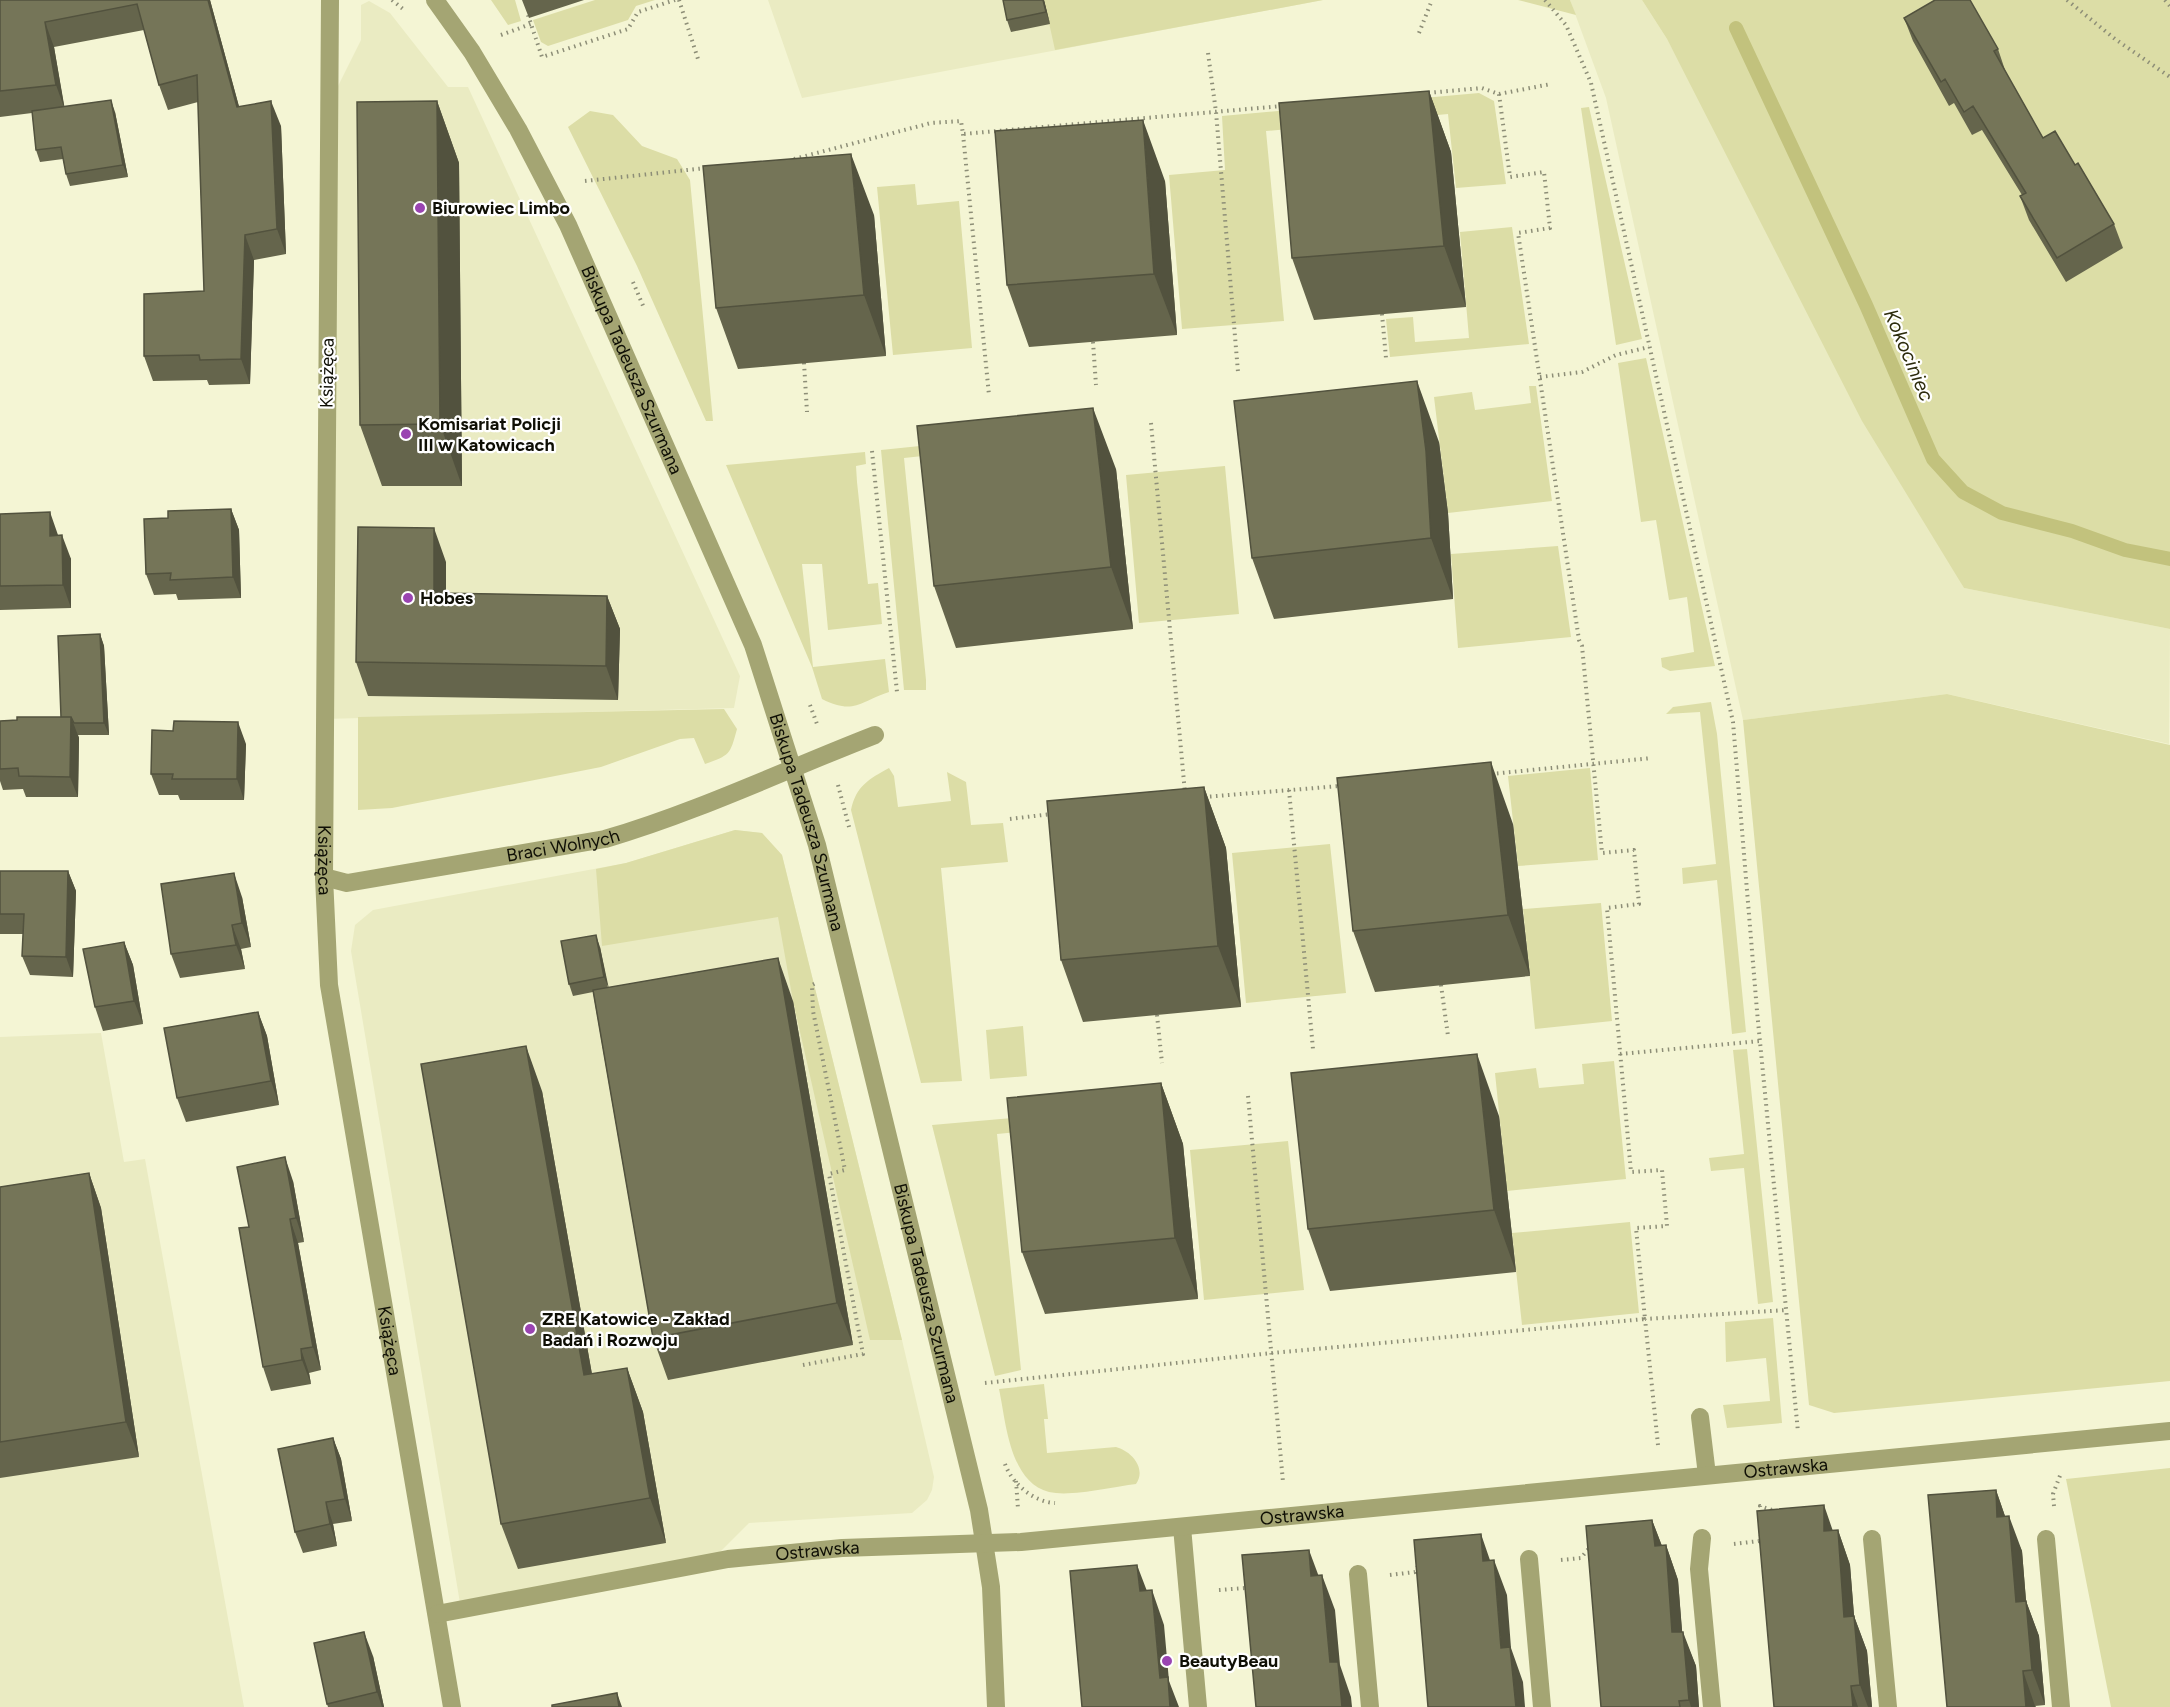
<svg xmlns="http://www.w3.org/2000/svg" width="2170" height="1707" viewBox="0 0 2170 1707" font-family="Figtree,sans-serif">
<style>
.built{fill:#eaebc2}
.green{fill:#dcdda6}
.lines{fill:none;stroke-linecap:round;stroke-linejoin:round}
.stream{stroke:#c2c27d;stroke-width:14}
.path{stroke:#8d8e77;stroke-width:4;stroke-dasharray:1.5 4.5;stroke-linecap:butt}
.minor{stroke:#a4a573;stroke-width:18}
.wall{fill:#65654c}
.shaded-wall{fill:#52523e}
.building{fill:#757558;stroke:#52523e;stroke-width:1.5}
.poi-dot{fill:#9a44b1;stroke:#fff;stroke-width:2}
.labels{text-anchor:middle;stroke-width:4.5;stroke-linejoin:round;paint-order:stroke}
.poi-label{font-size:18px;font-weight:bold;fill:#0f0f05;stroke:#fff;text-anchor:start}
.street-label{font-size:18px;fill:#0f0f05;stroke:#fff}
.water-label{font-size:20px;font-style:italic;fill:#2d2c0d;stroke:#fff}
</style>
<rect width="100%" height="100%" fill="#f4f5d4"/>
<path class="built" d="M768 0H1323L802 98Z
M1570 0H1642L1667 39 1964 588 2170 629 2169 744 1947 694 1743 720 1606 98Z
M369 1 390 13 448 87H468L740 676 734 708 324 719 328 106 361 40V5Z
M735 830 762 833 782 855 902 1340 934 1477 932 1490 927 1500 912 1513 749 1523 710 1562 461 1609 351 951 355 925 373 910 626 863Z
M101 1033 124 1162 145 1159 244 1707H0V1037Z"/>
<path class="green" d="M491 0H515L521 21 508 25Z
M595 0H655L636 6 628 20 548 46 541 42 533 20Z
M1044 0H1323L1055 50Z
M1518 0H1570L1576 15Z
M1642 0H2170V629L1964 588 1862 421 1667 39Z
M1479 93 1494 101 1506 184 1456 188 1448 114 1266 131 1284 321 1182 329 1169 175 1225 170 1222 116Z
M1589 107 1642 339 1616 345 1581 108Z
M590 111 613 115 642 146 677 159 690 180 713 421H706L637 266 568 127Z
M915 184 917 205 959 201 972 348 893 355 877 187Z
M1512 227 1529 344 1390 357 1386 319 1413 317 1415 342 1469 338 1460 232Z
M1646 358 1715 666 1670 671 1662 667 1661 658 1694 652 1687 597 1669 600 1656 520 1641 522 1618 363Z
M1529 386H1536L1552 501 1448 513 1434 397 1472 392 1475 410 1531 403Z
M988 439 970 451 904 458 926 680V690H904L881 450Z
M865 452 866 464 856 466 857 482 868 584 878 583 882 624 828 630 822 564H802L813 667 885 659 889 692C859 702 854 715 822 699L812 667 726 465Z
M1225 466 1239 614 1139 623 1126 475Z
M1558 546 1571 637 1458 648 1451 554Z
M1947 694 2170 745V1381L1834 1413 1809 1405 1743 720Z
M1711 702 1717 734 1746 1032 1732 1034 1717 880 1683 884 1682 868 1716 864 1700 712 1666 714 1673 707Z
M724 709 737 729C730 755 730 755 705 764L694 738 680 739 601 767 392 808 358 810V717Z
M889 768 894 776 898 807 951 801 947 772 966 782 971 825 1003 823 1008 862 941 868 962 1081 921 1083 851 810C856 786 869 779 889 768Z
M1590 768 1598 860 1518 866 1508 776Z
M735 830 762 833 782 855 902 1340H870L793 1001 778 917 602 946 596 869 626 863Z
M1330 844 1346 993 1246 1003 1232 853Z
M1601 903 1612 1021 1535 1029 1523 909Z
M1023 1026 1027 1076 990 1079 986 1030Z
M1747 1049 1773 1302 1758 1304 1744 1168 1711 1171 1709 1158 1744 1154 1733 1050Z
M1614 1061 1626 1179 1507 1191 1495 1073 1536 1068 1539 1088 1584 1084 1582 1064Z
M1069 1113 1071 1127 997 1134 1021 1370 995 1376 932 1125Z
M1288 1141 1304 1290 1204 1300 1190 1150Z
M1630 1222 1639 1313 1522 1325 1512 1233Z
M1773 1318 1782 1423 1727 1428 1723 1405 1770 1401 1766 1358 1726 1362 1725 1322Z
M1044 1384 1048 1419H1044L1047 1453 1116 1447C1131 1451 1147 1468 1136 1484 1112 1487 1071 1497 1049 1492 1009 1482 1006 1421 999 1389Z
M2170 1468V1707H2111L2066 1479Z"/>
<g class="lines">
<path class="stream" d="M1736 28 1866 305 1933 459 1963 492 2002 513 2072 531 2125 550 2170 559"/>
<path class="path" d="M392 0 403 9
M679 0 698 59
M1545 0 1566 25 1591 83 1733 722 1757 1011 1798 1432
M2067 0 2115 39 2170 77
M2165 0 2170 6
M528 15 542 57 628 29 638 12 675 0
M1419 33 1432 0
M501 35 531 24
M1208 53 1216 112 1238 372
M1499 94 1551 84
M963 134 989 395
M794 159 931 123 961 121 963 134 1282 106
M585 181 706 168
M633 282 644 308
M1382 314 1386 358
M1093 342 1096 385
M804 363 807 412
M1540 377 1582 372 1616 355 1649 347
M1151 423 1185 793
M872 451 897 692
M810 705 817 724
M1491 774 1652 758
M838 785 849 827
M1289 790 1313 1049
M1204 797 1340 786
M1010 819 1051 814
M1441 985 1448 1036
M1157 1015 1162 1063
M1620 1054 1760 1041
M1248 1096 1283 1482
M803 1365 863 1354 829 1174 845 1170 813 1011 812 985 816 983
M985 1383 1272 1353 1645 1319 1636 1228 1667 1226 1662 1170 1631 1172 1607 908 1639 904 1634 850 1602 853 1582 646 1579 640 1518 233 1550 228 1544 172 1510 177 1499 94 1482 88 1427 93
M1658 1445 1645 1319 1786 1310
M1005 1464C1012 1484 1034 1502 1055 1503
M1016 1481 1018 1509
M2054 1506 2053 1494 2061 1473
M1761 1513 1760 1506 1775 1511
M1734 1544 1759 1541 1761 1535
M1561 1560 1581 1558 1590 1547
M1390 1575 1415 1572 1418 1566
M1219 1590 1245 1588 1247 1583"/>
<g class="minor">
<path id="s1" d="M330 0 324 877 329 985 452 1707"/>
<path id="s2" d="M435 0 472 52 518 129 568 225 753 645 817 845 979 1510 991 1587 996 1707"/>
<path id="s3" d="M324 877 347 883 605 839C697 812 785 770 875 735"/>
<path d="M1700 1417 1707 1475"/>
<path d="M1182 1527 1198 1707"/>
<path d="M1702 1538 1699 1569 1712 1707"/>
<path d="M1872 1539 1888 1707"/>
<path d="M2046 1539 2061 1707"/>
<path d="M1529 1559 1542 1707"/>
<path d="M1358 1574 1370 1707"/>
<path id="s4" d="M437 1614 728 1559 842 1548 1021 1542 2170 1431"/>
</g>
</g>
<path class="wall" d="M0 0H210L239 107 281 126 286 254 254 260 250 384 209 385 207 380 153 381 144 356 204 291 198 102 168 110 159 85 144 30 54 47 64 106 115 112 128 177 70 186 66 174 63 159 40 162 36 150 32 113 0 117Z
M522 0H584L529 18Z
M1003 0H1044L1050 24 1011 32 1007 20Z
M1904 18 1998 49 2006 73 2043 138 2075 165 2114 224 2123 248 2066 282 2029 220 2020 196 2022 195 1982 130 1972 135 1954 103 1949 106 1913 41Z
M1429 91 1451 152 1466 307 1314 320 1292 258Z
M437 101 459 163 462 486H382L360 425Z
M1165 181 1177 335 1029 347 1007 285Z
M874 215 886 356 738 369 716 308Z
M1439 442 1448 513 1453 599 1274 619 1252 558Z
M1116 469 1133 629 956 648 934 586Z
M231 509 239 530 241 598 178 600 176 594 154 595 146 574 168 518Z
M0 514 58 536 71 559V608L0 610Z
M446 562V593L607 596 620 629 618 700 368 696 356 662Z
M100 634 104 646 109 735H78L79 738 78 797H26L23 789 3 790 0 781V721L61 717Z
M246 744 244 800H180L178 795H159L151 774Z
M1204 787 1226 848 1241 1007 1083 1022 1061 960Z
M1513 824 1530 976 1375 992 1353 931Z
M0 871H68L76 891 73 977 30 975 22 956 23 934H0Z
M242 897 251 947 241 949 245 969 180 978 171 954Z
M124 942 133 965 143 1024 103 1031 95 1007Z
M600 947 608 988 793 1001 853 1345 668 1380 653 1338 593 992 573 996 569 984Z
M258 1012 267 1036 279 1105 186 1122 177 1098Z
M1161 1083 1183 1144 1198 1299 1045 1314 1022 1252Z
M542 1091 592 1374 627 1368 643 1412 666 1543 518 1569 501 1524Z
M1499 1116 1516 1272 1330 1291 1308 1229Z
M89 1173 101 1208 139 1457 0 1478V1187Z
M293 1181 304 1242 298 1243 321 1370 309 1373 311 1384 271 1391 263 1367 249 1227Z
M333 1438 341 1459 352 1521 333 1524 337 1546 303 1553 295 1532Z
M1996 1490 2005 1516 2022 1551 2026 1601 2039 1636 2045 1705 2035 1706 2036 1707H1947Z
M1652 1520 1662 1546 1666 1545 1678 1580 1682 1632 1696 1666 1699 1707H1601Z
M1838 1530 1850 1565 1854 1616 1867 1651 1872 1707H1774L1833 1531Z
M373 1656 384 1707H328L327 1704Z"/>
<path class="shaded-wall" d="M208 0H210L246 132 237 107Z
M1043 0H1044L1050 24 1046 12Z
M45 22 54 47 65 110 56 85Z
M1429 91 1451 152 1466 307 1444 246Z
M111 100 115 112 128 177 123 165Z
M271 101 281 126 286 254 277 229Z
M437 101 459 163 462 486 440 424Z
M1143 120 1165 181 1177 335 1154 274Z
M851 154 874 215 886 356 864 295Z
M245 235 254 260 250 384 241 359Z
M1417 381 1439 442 1448 513 1453 599 1431 538Z
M1093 408 1116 469 1133 629 1111 567Z
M231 509 239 530 241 598 233 577Z
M50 512 58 535 50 536Z
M434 528 446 562V627L434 593Z
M62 535 71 559V608L63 585Z
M607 596 620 629 618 700 606 666Z
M100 634 104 646 109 735 104 723Z
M71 717 79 738 78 797 70 777Z
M238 722 246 744 244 800 237 779Z
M1491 762 1513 824 1530 976 1508 915Z
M1204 787 1226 848 1241 1007 1218 946Z
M68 871 76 891 73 977 66 957Z
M234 873 242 897 251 947 242 923Z
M232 925 241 949 245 969 236 945Z
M596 935 600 947 609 989 604 977Z
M124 942 133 965 143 1024 134 1001Z
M778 958 793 1001 853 1345 837 1303Z
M258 1012 267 1036 279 1105 271 1081Z
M526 1046 542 1091 600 1420 584 1375Z
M1477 1054 1499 1116 1516 1272 1494 1210Z
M1161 1083 1183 1144 1198 1299 1175 1238Z
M285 1157 293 1181 304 1242 296 1218Z
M89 1173 101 1208 139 1457 126 1422Z
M290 1219 298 1243 321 1370 313 1347Z
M301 1349 309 1373 311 1384 302 1360Z
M627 1368 643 1412 666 1543 650 1498Z
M333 1438 341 1459 352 1521 345 1499Z
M1996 1490 2008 1525 1997 1517Z
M326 1502 333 1524 337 1546 330 1524Z
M1824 1505 1836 1540 1824 1531Z
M2009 1516 2022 1551 2029 1637 2016 1602Z
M1652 1520 1665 1554 1655 1546Z
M1838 1530 1850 1565 1857 1652 1844 1617Z
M1481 1534 1493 1569 1483 1561Z
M1666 1545 1678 1580 1685 1667 1672 1632Z
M1309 1550 1322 1585 1311 1576Z
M1494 1560 1507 1595 1511 1648 1523 1682 1525 1707H1516L1501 1648Z
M1137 1565 1150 1599 1140 1591Z
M1322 1575 1335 1610 1340 1665 1351 1697 1352 1707H1342L1330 1662Z
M1152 1590 1164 1625 1169 1681 1179 1707H1170L1160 1678Z
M2026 1601 2039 1636 2045 1705 2032 1670Z
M1854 1616 1867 1651 1872 1707H1868L1860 1685Z
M364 1632 373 1656 384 1707H382L377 1692Z
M1683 1632 1696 1666 1699 1707H1691L1689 1700Z
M2023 1671 2035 1706 2036 1707H2026Z
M1851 1686 1858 1707H1853Z
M617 1693 622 1707H619Z"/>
<path class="building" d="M0 0H208L237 107 271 101 277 229 245 235 241 359 200 360 199 355 144 356V294L204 291 197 75 159 85 137 4 45 22 56 85 0 91Z
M1003 0H1043L1046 12 1007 20Z
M1935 0H1970L1998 49 1994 51 2043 138 2055 131 2075 165 2078 163 2114 224 2057 258 2020 196 2026 193 1973 106 1964 112 1945 79 1941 82 1904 18Z
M1429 91 1444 246 1292 258 1279 103Z
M111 100 123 165 66 174 61 147 36 150 32 111Z
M437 101 440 424 360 425 357 102Z
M1143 120 1154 274 1007 285 995 131Z
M851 154 864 295 716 308 703 166Z
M1417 381 1426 451 1431 538 1252 558 1234 401Z
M1093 408 1111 567 934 586 917 426Z
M231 509 233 577 170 580 171 573 146 574 144 519 168 518V511Z
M50 512V536L62 535 63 585 0 586V514Z
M358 527 434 528V593L607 596 606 666 356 662Z
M100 634 104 723H74L71 717H61L58 636Z
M17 717H71L70 777 19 776 18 768 0 769V721L17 720Z
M174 721 238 722 237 779H172L173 774H151L152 730 173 731Z
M1491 762 1508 915 1353 931 1337 778Z
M1204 787 1218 946 1061 960 1047 801Z
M0 871H68L66 957 22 956 24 914H0Z
M234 873 242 923 232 925 236 945 171 954 161 884Z
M596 935 604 977 569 984 561 941Z
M124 942 134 1001 95 1007 83 949Z
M778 958 837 1303 653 1338 593 990Z
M258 1012 271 1081 177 1098 164 1028Z
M526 1046 584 1375 627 1368 650 1498 501 1524 421 1064Z
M1477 1054 1494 1210 1308 1229 1291 1073Z
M1161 1083 1175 1238 1022 1252 1007 1098Z
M285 1157 296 1218 290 1219 313 1347 301 1349 302 1360 263 1367 239 1228 249 1227 237 1167Z
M89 1173 126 1422 0 1442V1187Z
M333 1438 345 1499 326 1502 330 1524 295 1532 278 1449Z
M1996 1490 1997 1517 2009 1516 2016 1602 2026 1601 2032 1670 2023 1671 2026 1707H1947L1928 1495Z
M1824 1505V1531L1838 1530 1844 1617 1854 1616 1860 1685 1851 1686 1853 1707H1774L1757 1511Z
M1652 1520 1655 1546 1666 1545 1672 1632H1683L1689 1700 1679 1701 1680 1707H1601L1586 1526Z
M1481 1534 1483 1561 1494 1560 1501 1648 1510 1647 1516 1707H1428L1414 1540Z
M1309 1550 1311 1576 1322 1575 1330 1662H1338L1342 1707H1256L1242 1555Z
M1137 1565 1140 1591 1152 1590 1160 1678 1168 1677 1170 1707H1082L1070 1571Z
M364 1632 377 1692 327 1704 314 1643Z
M617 1693 619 1707H552V1705Z"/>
<g class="poi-dot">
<circle cx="420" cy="208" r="6"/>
<circle cx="406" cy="434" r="6"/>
<circle cx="408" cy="598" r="6"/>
<circle cx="530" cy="1329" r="6"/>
<circle cx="1167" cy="1661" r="6"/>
</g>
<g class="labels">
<g class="poi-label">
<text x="432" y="214">Biurowiec Limbo</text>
<text x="418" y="430">Komisariat Policji<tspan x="418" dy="21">III w Katowicach</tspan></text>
<text x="420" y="604">Hobes</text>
<text x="542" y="1325">ZRE Katowice - Zakład<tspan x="542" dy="21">Badań i Rozwoju</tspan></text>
<text x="1179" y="1667">BeautyBeau</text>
</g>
<g class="street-label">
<text dy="6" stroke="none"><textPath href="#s2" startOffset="420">Biskupa Tadeusza Szurmana</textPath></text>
<text transform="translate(327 373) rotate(-89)" y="6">Książęca</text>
<text dy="6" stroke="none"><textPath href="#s2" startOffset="906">Biskupa Tadeusza Szurmana</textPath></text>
<text dy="6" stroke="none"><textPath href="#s3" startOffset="243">Braci Wolnych</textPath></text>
<text dy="6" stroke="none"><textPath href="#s1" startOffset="860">Książęca</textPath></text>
<text dy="6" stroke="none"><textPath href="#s2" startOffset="1392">Biskupa Tadeusza Szurmana</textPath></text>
<text dy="6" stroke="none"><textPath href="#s1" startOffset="1346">Książęca</textPath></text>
<text dy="6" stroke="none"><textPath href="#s4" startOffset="1358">Ostrawska</textPath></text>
<text dy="6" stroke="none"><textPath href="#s4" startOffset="872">Ostrawska</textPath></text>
<text dy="6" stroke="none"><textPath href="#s4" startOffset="386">Ostrawska</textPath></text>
</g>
<g class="water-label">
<text transform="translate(1909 355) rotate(67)" y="7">Kokociniec</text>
</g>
</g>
</svg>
